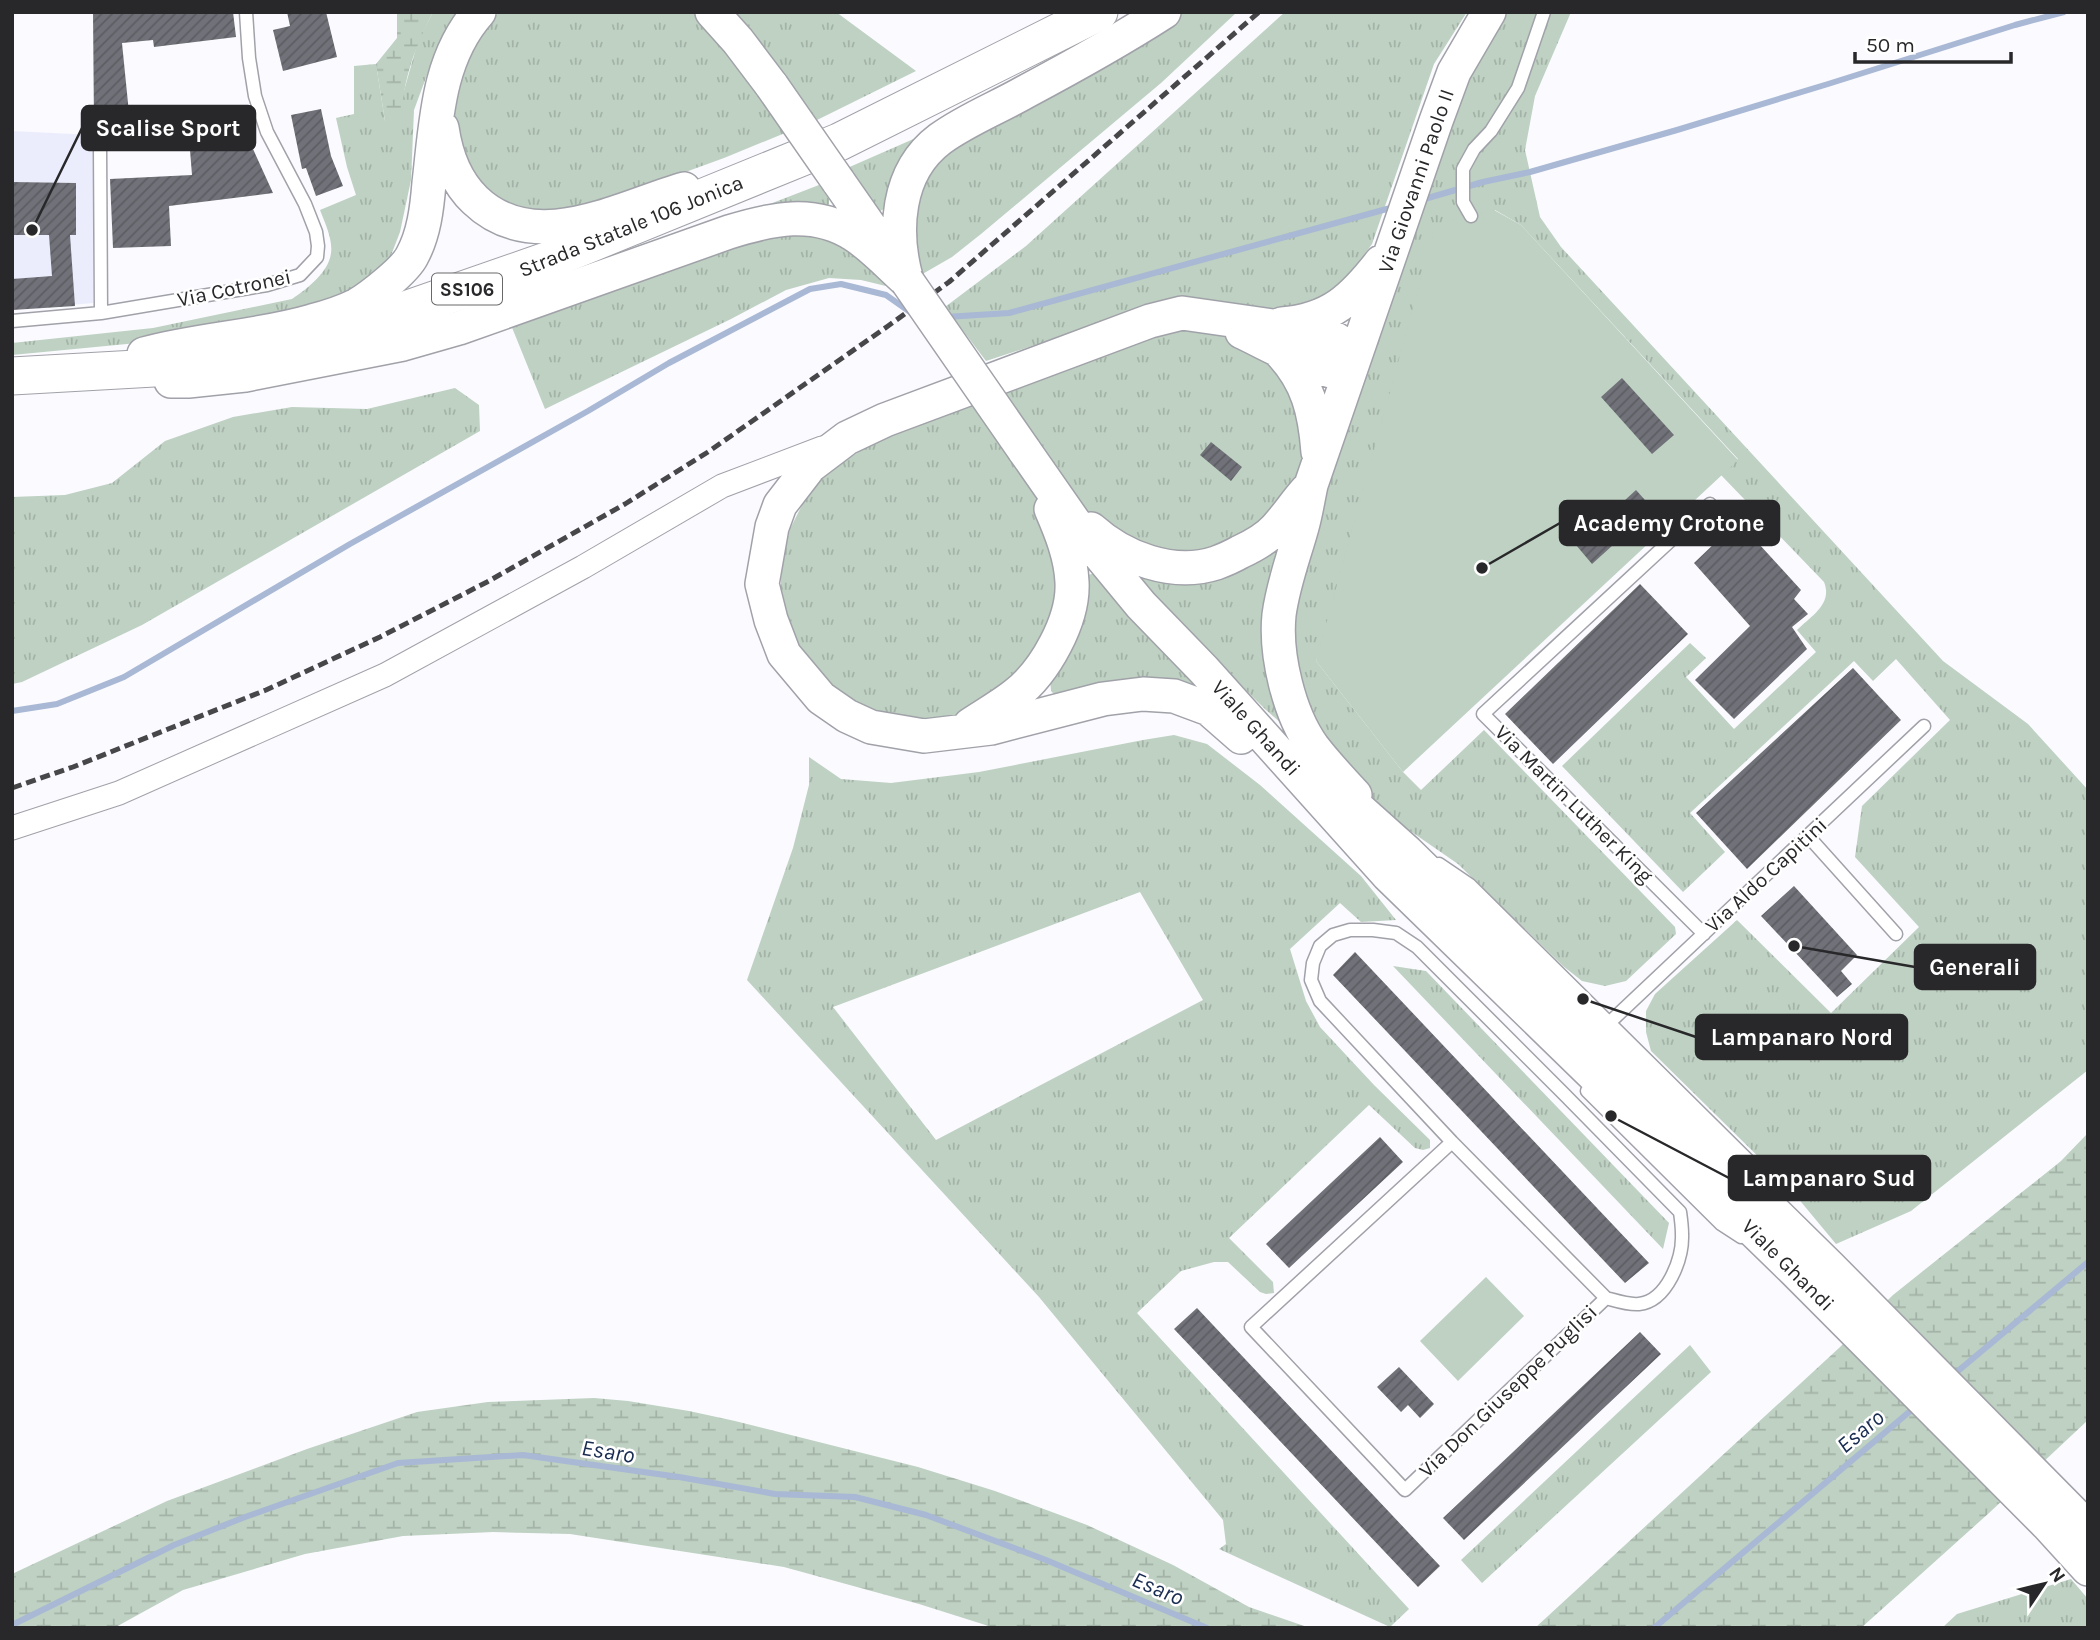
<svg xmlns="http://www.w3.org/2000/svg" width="2100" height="1640" viewBox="0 0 2100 1640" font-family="Karla,sans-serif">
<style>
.built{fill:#ebedfc}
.grass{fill:url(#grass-tufts);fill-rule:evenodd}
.wetland{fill:url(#wetland-marsh)}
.green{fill:#bed1c2}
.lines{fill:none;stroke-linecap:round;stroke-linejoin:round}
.stream{stroke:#a9b8d4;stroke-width:6}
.building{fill:url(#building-hatch)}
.lane-casing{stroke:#a1a2a9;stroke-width:15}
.street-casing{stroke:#a1a2a9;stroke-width:25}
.secondary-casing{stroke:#a1a2a9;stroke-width:36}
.primary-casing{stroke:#a1a2a9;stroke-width:39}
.lane{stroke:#fff;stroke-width:12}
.street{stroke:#fff;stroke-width:23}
.secondary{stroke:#fff;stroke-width:33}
.primary{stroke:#fff;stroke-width:37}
.rail{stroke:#47474a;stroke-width:5;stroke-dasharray:10 5;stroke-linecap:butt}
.secondary-bridge-casing{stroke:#a1a2a9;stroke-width:36;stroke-linecap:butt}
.secondary-bridge{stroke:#fff;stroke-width:33}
.labels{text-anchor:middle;stroke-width:5;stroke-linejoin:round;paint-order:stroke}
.shield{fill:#fff;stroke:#68686b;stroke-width:2}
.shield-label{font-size:19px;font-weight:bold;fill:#28282b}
.street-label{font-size:21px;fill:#28282b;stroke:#fff}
.water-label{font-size:23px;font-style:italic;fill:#182b51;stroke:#fff}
.leader{fill:none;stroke:#28282b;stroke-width:2.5}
.callout-dot{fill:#28282b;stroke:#fff;stroke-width:2.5}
.callout{fill:#28282b;stroke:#28282b;stroke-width:2.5}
.callout-label{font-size:23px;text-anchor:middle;font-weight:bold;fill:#fff}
</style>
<defs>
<pattern id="grass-tufts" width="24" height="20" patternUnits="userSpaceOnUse" patternTransform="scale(1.75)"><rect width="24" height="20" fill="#bed1c2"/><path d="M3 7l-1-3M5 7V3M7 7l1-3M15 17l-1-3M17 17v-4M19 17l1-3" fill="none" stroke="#a3b3a7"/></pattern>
<pattern id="wetland-marsh" width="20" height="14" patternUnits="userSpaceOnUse" patternTransform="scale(1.75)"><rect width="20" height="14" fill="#bed1c2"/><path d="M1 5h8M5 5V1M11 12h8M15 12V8" fill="none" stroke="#a3b3a7"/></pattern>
<pattern id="building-hatch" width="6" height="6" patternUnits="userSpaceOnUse" patternTransform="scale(1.75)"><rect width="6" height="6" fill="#717279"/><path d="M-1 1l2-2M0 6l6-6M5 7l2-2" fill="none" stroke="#5d5e63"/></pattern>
</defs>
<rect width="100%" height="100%" fill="#fafaff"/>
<path class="built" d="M12 131 93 135V303L12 310Z"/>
<path class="grass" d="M433 12H458L434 56 414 110 411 180 400 232 390 258 371 281 318 311 158 341 12 355V343L153 328 292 299C307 289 329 272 331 253 333 240 325 223 320 210L356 195 347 167 336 118 354 114V66L376 64 385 121 402 98 418 41Z
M500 12H696L742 66 785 133 724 158 581 210 538 217 477 192 453 136 452 96 483 26Z
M734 12H836L916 71 815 121Z
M1183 12H1237L1161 83 981 234 952 257 919 276 910 209 940 155 1125 49Z
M1285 12H1375L1377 14 1379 12H1467L1434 64 1372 244 1341 287 1296 311 1218 305 1184 296 986 361 945 307 1026 246Z
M1508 12H1571L1535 96 1525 150 1540 217 1561 247 1943 661 2028 724 2088 790V1070L1911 1211 1836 1244 1787 1185 1651 1051 1646 1032V1011L1655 994 1737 920 1831 1013 1919 927 1855 857 1862 806 1950 720 1896 659 1873 681 1854 661 1690 813 1725 852 1683 892 1562 766 1690 643 1706 658 1686 677 1734 729 1816 652 1797 630C1811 616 1833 604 1824 582L1721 475 1738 459 1521 225 1495 210 1316 661 1403 772 1421 790 1484 730 1675 927 1676 934 1626 981 1605 986 1582 981 1563 966 1458 864 1393 819 1363 791 1314 732 1289 661 1306 539 1461 91Z
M934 130 897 171 884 209 878 212 845 169Z
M819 185 829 199V204L826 208 741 215Z
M798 232 840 240 890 287 861 280 829 278 786 290 731 319 545 409 511 325 706 252Z
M1160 328 1214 329 1265 354 1292 392 1306 442 1303 468 1286 502 1233 547 1164 556 1106 530 1085 510 999 387Z
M455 388 479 405 480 431 142 625 22 682 12 684V497L65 495 112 483 165 441 233 417 292 407 367 409Z
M973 405 1045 506 1065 569 1046 655 953 723 891 722 833 692 794 645 780 599 782 559 790 529 810 489 834 467 882 438Z
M1288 535 1289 726 1281 723 1266 710 1140 586 1142 575Z
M1095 573 1221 703 1058 698 1051 691 1050 678 1088 575Z
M1174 735 1207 744 1260 785 1361 876 1396 920 1361 922 1340 903 1290 949 1306 1001 1320 1027 1374 1085 1430 1140V1148L1423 1150 1415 1148 1369 1105 1229 1238 1273 1282 1274 1293 1266 1294 1260 1292 1228 1262H1214L1181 1271 1137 1313 1409 1609 1390 1627 1219 1549 1226 1544 1223 1520 1039 1297 747 980 793 848 809 785V757L841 779 891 783 979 772 1143 740ZM1140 892 1203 1000 936 1140 833 1007Z
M1393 966 1426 971 1669 1223 1663 1249Z
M1690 1345 1711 1372 1482 1583 1461 1560Z
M2071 1579 2088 1599V1628H1942L1957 1614Z"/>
<path class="wetland" d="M397 12H433C416 45 402 81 402 118L385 121 376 64 397 38Z
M2088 1133V1420L1989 1513 1861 1628H1535L1839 1348 1893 1295 2061 1161Z
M594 1398 628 1401 689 1411 735 1421 918 1467 995 1491 1087 1525 1173 1565 1249 1607 1310 1628H995L919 1604 784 1567 570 1534 493 1532 403 1536 305 1554 183 1590 114 1628H12V1574L167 1501 307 1449 417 1412 488 1402Z"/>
<path class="green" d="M1494 210 1521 225 1738 460 1403 772 1316 661 1436 224Z
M1486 1277 1524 1316 1458 1381 1420 1341Z"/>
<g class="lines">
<path class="stream" d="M1421 200 1483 182 1530 172 1677 130 1828 84 2015 25 2064 12
M946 317 1009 313 1394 207
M12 711 57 704 124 677 350 544 588 411 669 363 810 289 841 284 886 295 913 314
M1952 1376 2088 1262
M12 1625 174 1545 245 1517 398 1463 523 1455 679 1477 775 1494 855 1497 926 1515 1046 1560 1207 1628
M1654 1628 1915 1407"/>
</g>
<path class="building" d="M93 12H233L236 37 154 47 153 40 122 43 130 123 94 125Z
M287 12H326L337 57 283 71 273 30 290 26Z
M321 109 331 156 343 186 316 196 306 168 302 169 291 115Z
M243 116 248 138 273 193 169 206 171 246 113 248 110 179 192 175 188 125Z
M12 182 76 183V235H70L75 306 12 310V279L52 276 49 235H12Z
M1622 378 1674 435 1652 454 1601 397Z
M1211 442 1242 467 1231 481 1200 455Z
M1636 490 1653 509 1592 564 1576 545Z
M1738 521 1801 590 1794 599 1808 614 1792 627 1807 649 1734 719 1695 680 1750 626 1694 563Z
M1640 584 1688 634 1553 764 1505 714Z
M1853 668 1901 720 1747 869 1696 813Z
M1794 886 1857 955 1841 971 1852 984 1837 997 1761 916Z
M1355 952 1649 1263 1625 1283 1333 975Z
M1380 1137 1403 1162 1289 1268 1266 1244Z
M1197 1308 1440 1566 1418 1587 1174 1329Z
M1640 1332 1661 1354 1464 1540 1443 1518Z
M1399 1367 1434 1404 1420 1418 1408 1405 1401 1412 1377 1387Z"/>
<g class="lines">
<defs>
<path id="lane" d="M100 147 101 313
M1471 216 1463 202V169L1474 149 1491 131 1518 88 1544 12
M12 321 101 313 267 285 300 275 317 257 318 246 316 232 305 204 267 132 255 96 249 58 246 12
M1808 836 1896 934
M1439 864 1470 885 1757 1169 1773 1191
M1350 930H1373L1396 933 1417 947 1564 1094 1680 1212C1681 1219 1682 1227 1682 1234 1683 1259 1667 1301 1639 1304 1628 1305 1617 1301 1606 1298L1452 1142 1320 1001 1311 980 1313 963 1320 946 1333 935Z
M1704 934 1483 714 1710 504
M1608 1024 1924 726
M1587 1091 1721 1224 1741 1237
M1452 1142 1251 1327 1405 1490 1606 1298"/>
<path id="street" d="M12 828 119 793 385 675 583 567 722 486 822 448"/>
<path id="secondary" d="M712 12 738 41 772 86
M442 128C446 155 455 181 475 200 534 257 619 208 684 189
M838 181 884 247
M907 281C893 232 896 172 940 139 966 120 997 108 1025 92 1072 67 1119 41 1164 12
M1282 324C1331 320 1353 298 1381 262
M1242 332C1270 345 1321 375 1349 373
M1279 351C1308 381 1315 412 1318 452
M144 354C199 339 257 337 312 321 327 317 343 312 357 305 372 296 405 270 412 256 424 234 427 208 429 183 436 124 437 59 479 12
M171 381H188L245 375 403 344 459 328 729 232C771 219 814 209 854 235 873 247 890 266 907 281
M1024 450 1084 536 1141 605 1204 670 1388 875 1794 1270 2047 1524 2088 1569
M1091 529C1123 558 1173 577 1216 563 1224 560 1233 556 1240 552 1253 546 1267 538 1276 528 1287 516 1296 502 1307 490
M970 725C985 715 1001 706 1015 695 1045 672 1074 620 1072 582 1071 557 1061 532 1051 509
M1241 737 1209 709 1174 696 1143 694 1103 699 991 728 924 736 871 727 847 716 821 698 784 654 771 620 762 584 772 527 780 505 810 466 847 438 885 420 1150 321 1182 313 1301 330 1334 338 1347 346 1355 356
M1331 784 1407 852 1830 1267 2088 1528
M1355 795C1341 780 1326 764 1313 747 1289 714 1275 655 1279 615 1283 584 1294 556 1302 527 1306 513 1308 499 1311 485L1436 121 1454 72 1489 12"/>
<path id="primary" d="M12 376 154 368 202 362 300 344 348 330 552 259 839 142 1099 12"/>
</defs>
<use href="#lane" class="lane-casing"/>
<use href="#street" class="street-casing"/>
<use href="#secondary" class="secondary-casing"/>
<use href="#primary" class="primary-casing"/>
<use href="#lane" class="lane"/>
<use href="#street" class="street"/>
<use href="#secondary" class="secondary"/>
<use href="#primary" class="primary"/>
<path class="rail" d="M12 788 73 767 266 690 380 637 487 582 625 504 708 452 888 326 949 282 1259 12"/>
<defs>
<path id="secondary-bridge" d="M772 86 838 181
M907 281 1024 450"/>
</defs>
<use href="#secondary-bridge" class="secondary-bridge-casing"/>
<use href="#secondary-bridge" class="secondary-bridge"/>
</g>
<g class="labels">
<rect class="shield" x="432" y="273.5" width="70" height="31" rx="5"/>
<g class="shield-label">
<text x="467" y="296">SS106</text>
</g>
<g class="street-label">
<text transform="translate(1416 181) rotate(-71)" y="7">Via Giovanni Paolo II</text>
<text transform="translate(631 226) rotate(-22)" y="7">Strada Statale 106 Jonica</text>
<text transform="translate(234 288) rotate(-12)" y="7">Via Cotronei</text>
<text transform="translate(1256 728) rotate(48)" y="7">Viale Ghandi</text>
<text transform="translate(1574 804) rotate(45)" y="7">Via Martin Luther King</text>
<text transform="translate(1766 875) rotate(-43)" y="7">Via Aldo Capitini</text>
<text transform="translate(1788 1265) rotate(45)" y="7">Viale Ghandi</text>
<text transform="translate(1508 1391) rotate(-44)" y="7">Via Don Giuseppe Puglisi</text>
</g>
<g class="water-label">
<text transform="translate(1860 1431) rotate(-40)" y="8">Esaro</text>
<text transform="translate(608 1451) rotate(9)" y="8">Esaro</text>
<text transform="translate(1158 1588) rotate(23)" y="8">Esaro</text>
</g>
</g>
<path class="leader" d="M32 230L82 128M1482 568L1560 523M1794 946L1915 967M1583 999L1696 1037M1611 1116L1729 1178"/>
<g class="callout-dot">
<circle cx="32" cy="230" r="7"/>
<circle cx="1482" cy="568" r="7"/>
<circle cx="1794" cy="946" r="7"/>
<circle cx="1583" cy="999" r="7"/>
<circle cx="1611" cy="1116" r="7"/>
</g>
<g class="callout">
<rect x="82" y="106" width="173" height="44" rx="7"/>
<rect x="1560" y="501" width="219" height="44" rx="7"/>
<rect x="1915" y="945" width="120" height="44" rx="7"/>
<rect x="1696" y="1015" width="211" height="44" rx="7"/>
<rect x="1729" y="1156" width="201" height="44" rx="7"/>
</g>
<g class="callout-label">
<text x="168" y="136">Scalise Sport</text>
<text x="1669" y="531">Academy Crotone</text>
<text x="1975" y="975">Generali</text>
<text x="1802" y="1045">Lampanaro Nord</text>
<text x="1829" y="1186">Lampanaro Sud</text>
</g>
<rect width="2100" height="1640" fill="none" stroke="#28282b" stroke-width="28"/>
<g transform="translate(2044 1584) rotate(55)" stroke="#ffffff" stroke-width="5" paint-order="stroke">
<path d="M0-5L12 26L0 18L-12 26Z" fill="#28282b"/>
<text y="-10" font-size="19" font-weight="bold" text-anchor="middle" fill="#28282b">N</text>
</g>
<path d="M1855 52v10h156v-10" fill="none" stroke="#28282b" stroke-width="3.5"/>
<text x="1866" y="52" font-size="21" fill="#28282b" stroke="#ffffff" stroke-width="5" paint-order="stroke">50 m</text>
</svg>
